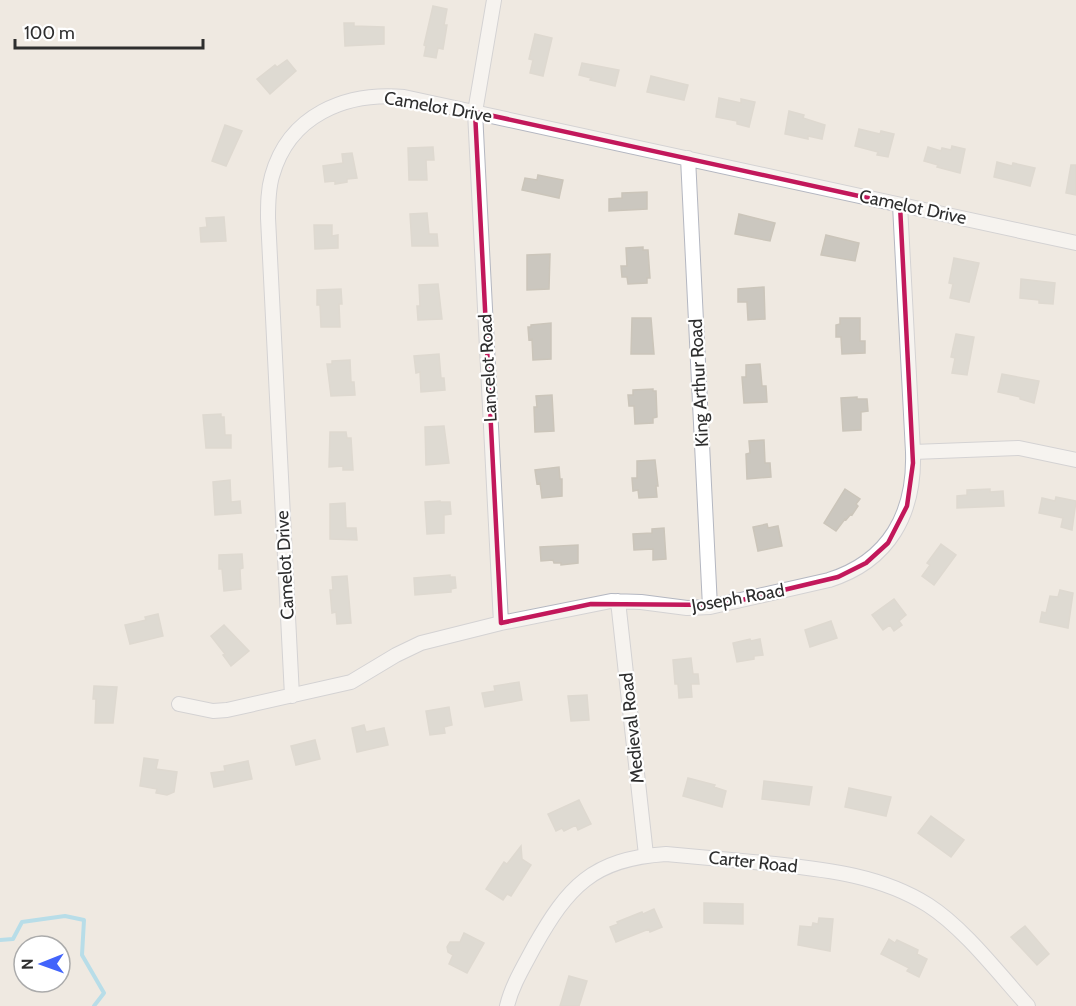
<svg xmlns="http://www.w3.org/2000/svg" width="1076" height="1006" viewBox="0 0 1076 1006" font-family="Cabin,sans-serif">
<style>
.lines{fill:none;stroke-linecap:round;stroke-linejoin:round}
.stream{stroke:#75cff0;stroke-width:4}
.building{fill:#cbc7bf;stroke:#cbc5ba;stroke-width:1.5}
.minor-casing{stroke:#b4b7c1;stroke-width:16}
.minor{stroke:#fff;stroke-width:14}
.marked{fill:none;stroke:#c2185b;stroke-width:4.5;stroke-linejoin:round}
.labels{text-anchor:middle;stroke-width:4.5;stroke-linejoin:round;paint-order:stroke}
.street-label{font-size:18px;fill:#2e2e2e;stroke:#fff}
</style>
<rect width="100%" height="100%" fill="#efe9e1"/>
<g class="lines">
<path class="stream" d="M0 940 13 939 22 922 65 916 84 920 82 955 104 993 94 1006"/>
</g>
<path class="building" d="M433 6 447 9 444 25H447L443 49 438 48 436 58 424 56 426 46 424 45Z
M344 23H354V26L384 27V44L345 46Z
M535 34 552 38 543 76 530 73 533 60 529 59Z
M287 60 296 71 270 94 257 79 275 65 277 67Z
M582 63 619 70 615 86 590 80 591 78 579 75Z
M651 76 688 85 684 100 647 92Z
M719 98 741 103V99L755 102 749 127 737 124V121L716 117Z
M789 111 804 115 803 118 825 125 822 139 808 136V139L785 134Z
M225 125 242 131 226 166 212 161Z
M859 129 880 134 881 131 894 134 888 157 877 155 878 152 855 146Z
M952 146 965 149 960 173 937 167 938 165 924 161 928 147 941 151 942 148 951 150Z
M433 147 434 160H426L427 180H409L408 148Z
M352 153 357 178 347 179V182L335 184V181L325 182 323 166 343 163 342 154Z
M997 162 1012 166 1013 163 1035 168 1030 186 994 177Z
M1071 165H1076V195L1066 193Z
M538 175 563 180 559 198 522 190 525 178 537 180Z
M647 192V209L609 211V199L622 198V193Z
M427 213 429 234H437L438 246H412L410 214Z
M739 214 775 223 770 241 735 234Z
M224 217 226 241 201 242 200 228 207 227 206 218Z
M314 225H332V236L338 235V248L315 249Z
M826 235 859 243 855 261 821 255Z
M643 247V250H648L650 278H647V283L628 284 627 277H622L621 266H627L626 248Z
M550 254 549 289 527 290V255Z
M954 258 979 263 969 302 950 298 953 284 949 283Z
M1021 279 1055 283 1053 304 1039 303V300L1020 298Z
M438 284 442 319 418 320 417 306H420L419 285Z
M764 287 765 319 748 320 747 302H738V289Z
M341 289 342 304H339L340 327H321L320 305H317V290Z
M632 318H651L654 354H631Z
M840 318H860V341H865V353L842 354 841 337H836V325L840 324Z
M551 323V359L533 360 532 339 529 340 528 327H531V325Z
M956 334 974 337 967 375 952 373 955 358 951 357Z
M439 354 441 378H444L445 390 421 392 420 372 416 373 414 356Z
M350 360 351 382H354L355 395 331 396 327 364H332V361Z
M760 364 762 386H766L767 402 744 403 742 377H746V365Z
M1002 374 1039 381 1034 403 1020 399V397L998 392Z
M653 389V391H656L657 417 653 418V423L635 424 634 406H629L628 395H633V390Z
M552 395 554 431 535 432 534 407H537L536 396Z
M857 397V399H867L868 411 861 412V430L843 431 841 398Z
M221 414V417H224L225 435H231V448H206L203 415Z
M444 426 449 463 426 465 425 427Z
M330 432H346L347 438H351L353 470H343V466L329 467Z
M764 440 765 463H770L771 477 747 479 746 454 750 453 749 441Z
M655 460 658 486H656L657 497 639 498 638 490 633 491 632 478H637V461Z
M559 467 560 479H562V496L542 498 540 483 537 484 535 470Z
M230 480 231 502 240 501 241 513 215 515 213 482Z
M845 489 860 499 856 504 858 506 852 515 851 514 846 520 845 519 836 531 824 523Z
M990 489V492L1003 491 1004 506 957 508V496L967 495V490Z
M1056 497 1076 501 1072 530 1061 527 1063 518 1039 513 1042 498 1055 501Z
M440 501V502H450L451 514 444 515V533L427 534 425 502Z
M345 503 346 528H356L357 540 330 539V504Z
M767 524 768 528 778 526 782 546 758 551 753 527Z
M664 528 666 559 653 560V549L634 550 633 534 652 533V529Z
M941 544 956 555 934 585 922 576 930 565 927 563Z
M578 545V563L561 565V563H554L553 560 541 561 540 547Z
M242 554 243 568 240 569 241 589 224 591 222 569H219V555Z
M450 575V577H455L456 588 451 589V592L415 595 414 578Z
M347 576 351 623 337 624 336 612 332 613 330 590H333L332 577Z
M1060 590 1073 593 1068 628 1040 622 1042 612 1046 613 1050 596 1058 597Z
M894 599 906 615 899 621 902 625 894 631 890 625 883 630 872 615Z
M158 614 163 636 130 644 125 625 146 620 145 617Z
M831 621 837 638 810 647 805 630Z
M224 625 249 651 231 666 223 655 225 654 211 636Z
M750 639 751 641 760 639 763 655 754 656V659L737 662 733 643Z
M691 658 693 674H698L699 684H691L692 697 679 698 678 684H675L673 660Z
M519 682 522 700 485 707 482 693 495 691 494 686Z
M94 686 117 687 113 723H95L96 699H93Z
M587 695 589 720 571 721 568 696Z
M449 707 452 725 444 727 445 733 430 735 426 711Z
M364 725 366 732 384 728 388 745 357 752 352 728Z
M315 740 320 759 296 765 291 746Z
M144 758 158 760 156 769 177 772 174 792 167 795 156 793 157 789 140 786Z
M248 761 252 779 214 787 211 773 225 771 224 766Z
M688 778 715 785 714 787 726 791 722 807 683 796Z
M764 781 812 787 809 805 762 799Z
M849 788 891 797 886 816 845 807Z
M579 800 591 824 578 830 576 825 564 831 562 828 556 831 548 814Z
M931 816 964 840 951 857 918 833Z
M521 846 522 859 531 865 511 896 507 894 503 900 486 889 504 862 507 864Z
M704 903 743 904V924L704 923Z
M654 909 662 927 650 932 649 929 616 942 610 927 618 924 617 922 642 912 643 914Z
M819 918 833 919 830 951 798 945 800 926 812 927 813 923 818 924Z
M1025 926 1049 954 1037 965 1011 937Z
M464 933 484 943 467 973 449 964 453 955 448 952 447 947 450 942H460Z
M889 939 895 943 897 940 918 950 917 954 927 959 919 977 907 971 909 968 881 954Z
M569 976 587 981 579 1006H560Z"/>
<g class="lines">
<defs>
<path id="minor" d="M494 0 475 112 501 623
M688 158 710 607
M913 452 1019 448 1076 460
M618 601 646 855
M292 696 268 218C268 204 268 190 272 176 289 115 345 92 404 97L1076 243
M179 704 213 711 227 710 351 682 396 655 421 643 501 623 611 601 641 602 687 608 710 607 829 580C889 561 915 514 913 452L900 205
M507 1006C512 985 524 966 534 947 568 887 592 859 666 854 702 857 739 861 775 864 829 870 882 876 928 905 964 928 999 974 1028 1006"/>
</defs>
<use href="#minor" class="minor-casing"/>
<use href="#minor" class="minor"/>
</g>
<path d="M0 0H1076V1006H0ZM475 112 900 205 913 463 907 506 888 543 866 563 838 577 721 605 591 604 501 623Z" fill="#efe9e1" fill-opacity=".55" fill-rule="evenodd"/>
<path class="marked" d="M475 112 900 205 913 463 907 506 888 543 866 563 838 577 721 605 591 604 501 623Z"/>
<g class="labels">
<g class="street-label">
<text transform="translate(438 107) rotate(10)" y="6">Camelot Drive</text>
<text transform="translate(913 207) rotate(12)" y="6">Camelot Drive</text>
<text transform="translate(488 368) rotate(-93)" y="6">Lancelot Road</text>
<text transform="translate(699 383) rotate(-93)" y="6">King Arthur Road</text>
<text transform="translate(285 565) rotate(-93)" y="6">Camelot Drive</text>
<text transform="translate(738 598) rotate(-10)" y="6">Joseph Road</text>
<text transform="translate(632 728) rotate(-96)" y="6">Medieval Road</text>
<text transform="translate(753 862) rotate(6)" y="6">Carter Road</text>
</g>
</g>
<g transform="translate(42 964) rotate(269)"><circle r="28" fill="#ffffff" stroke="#ababab" stroke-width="1.5"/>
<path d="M0-4.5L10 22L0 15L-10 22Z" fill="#4264fb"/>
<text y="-9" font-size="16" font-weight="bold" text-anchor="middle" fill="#2e2e2e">N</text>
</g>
<path d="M15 39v9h188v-9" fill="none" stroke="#2e2e2e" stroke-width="3"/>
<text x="24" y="39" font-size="18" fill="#2e2e2e" stroke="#ffffff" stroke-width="4.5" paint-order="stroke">100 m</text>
</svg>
